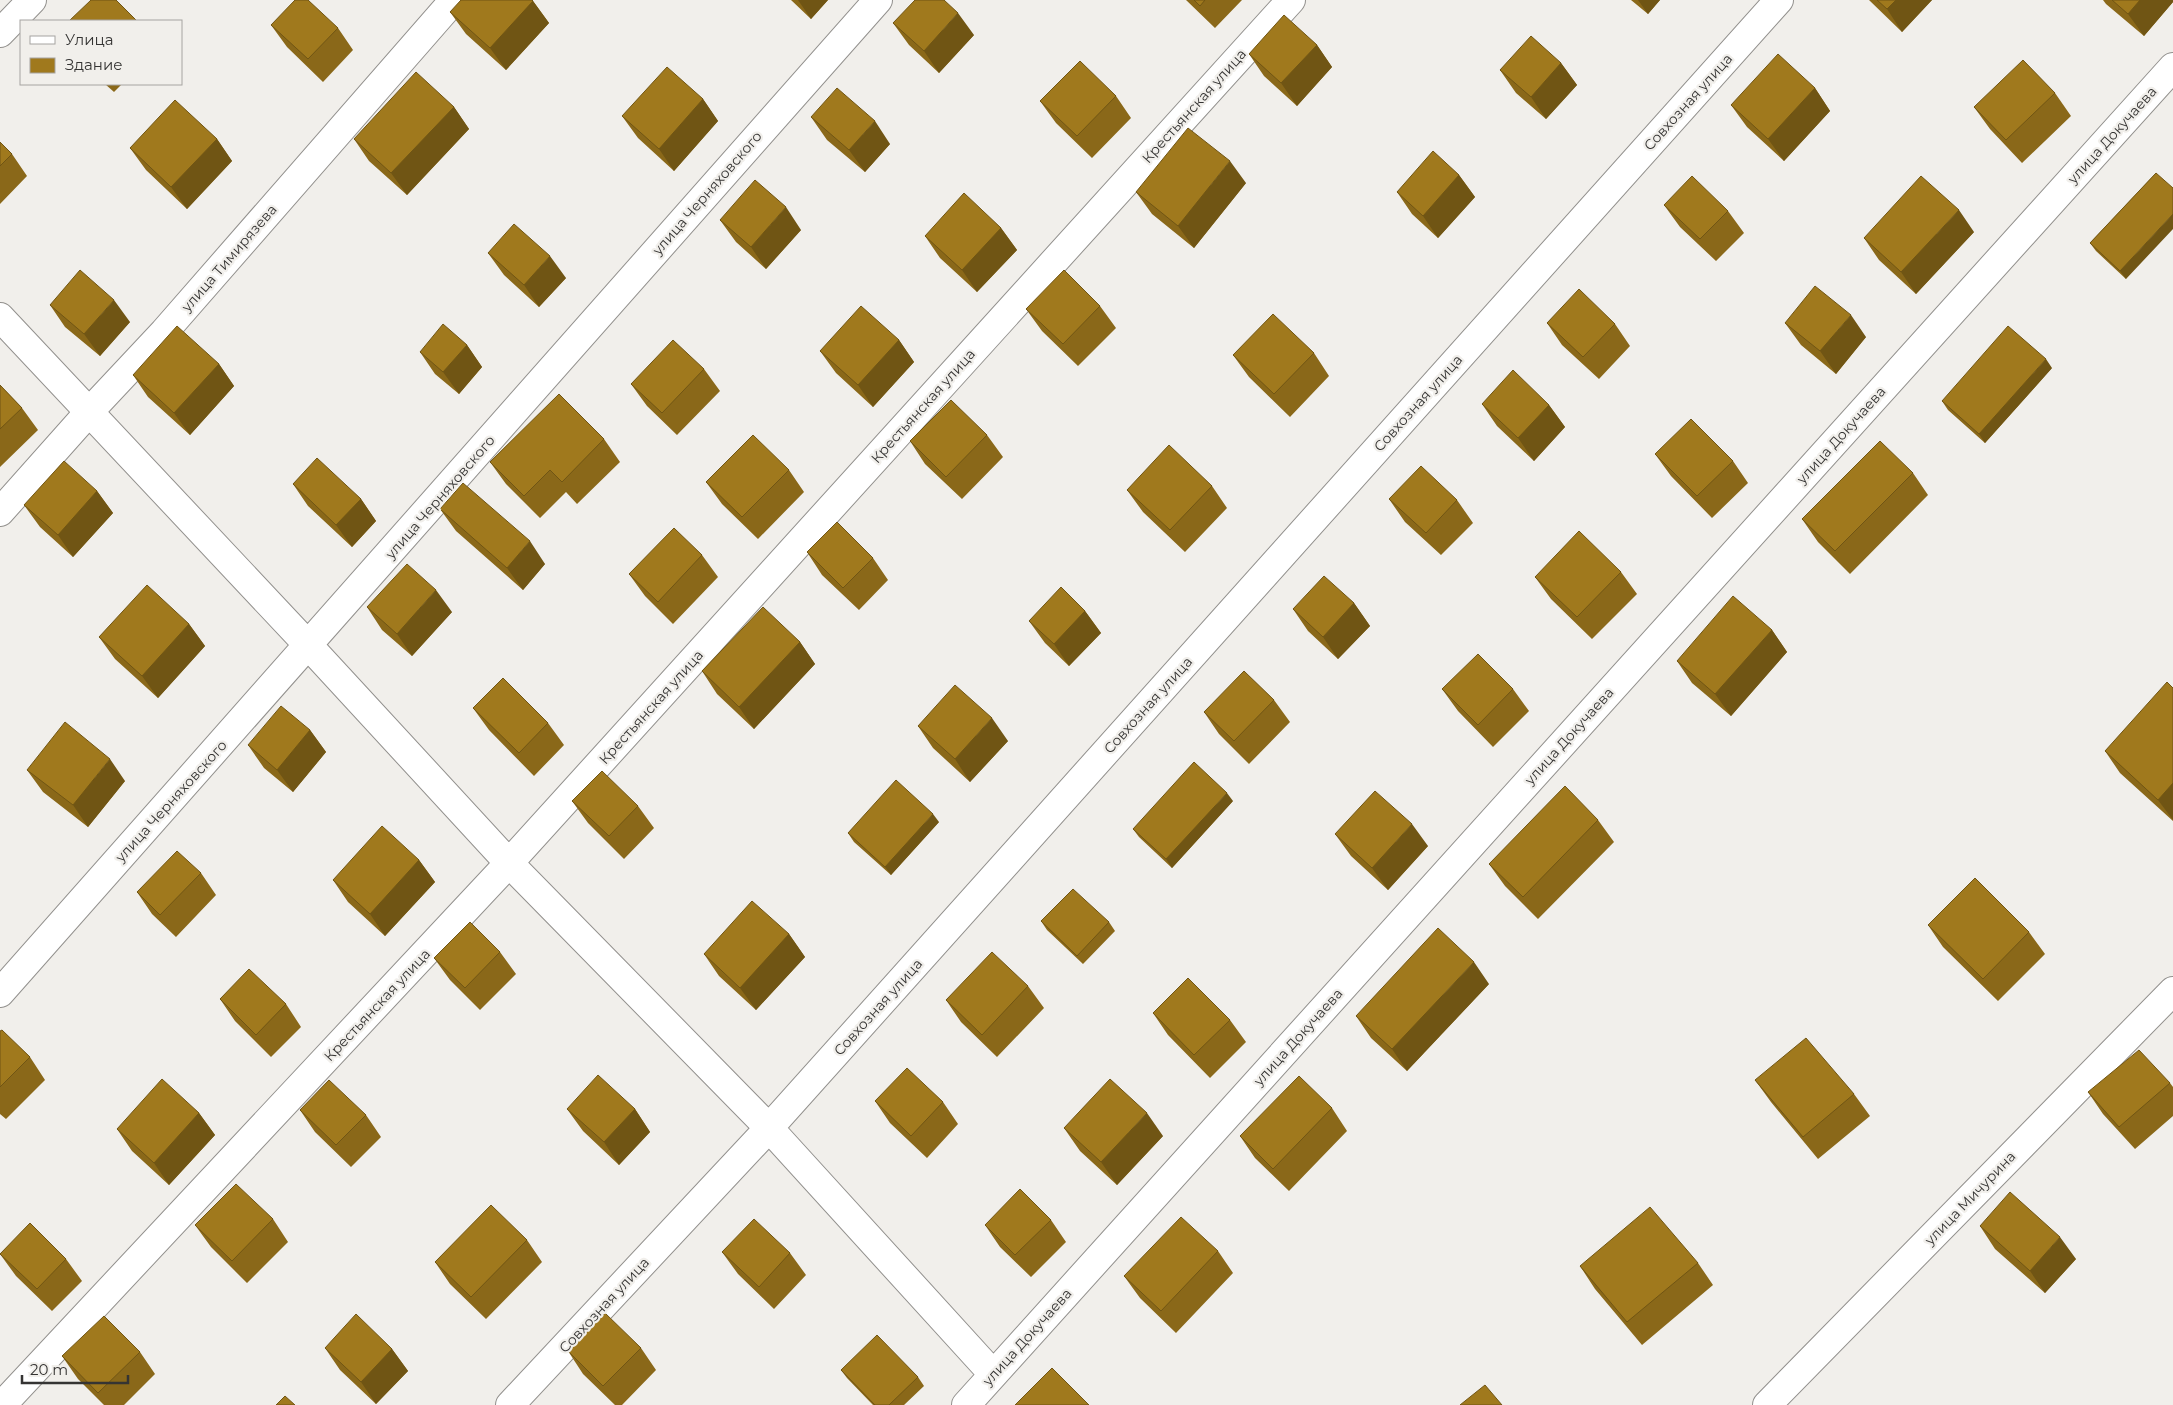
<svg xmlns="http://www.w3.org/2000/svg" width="2173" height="1405" viewBox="0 0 2173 1405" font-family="Montserrat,sans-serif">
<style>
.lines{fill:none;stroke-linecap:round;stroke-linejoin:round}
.street-casing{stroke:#92908d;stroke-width:30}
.street{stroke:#fff;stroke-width:28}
.wall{fill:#8a6819}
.shaded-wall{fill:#705514}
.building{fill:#a0791d;stroke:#705514}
.labels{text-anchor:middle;stroke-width:4.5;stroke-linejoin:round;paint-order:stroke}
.street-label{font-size:14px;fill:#353433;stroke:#f1efeb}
</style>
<rect width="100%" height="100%" fill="#f1efeb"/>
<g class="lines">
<defs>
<path id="street" d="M0 33 32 0
M0 317 309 646 509 863 769 1128 993 1374
M0 512 89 412 164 332 454 0
M0 993 878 0
M2 1405 509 863 1291 0
M510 1405 769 1128 1779 0
M966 1405 2173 67
M1767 1405 2173 991"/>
</defs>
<use href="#street" class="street-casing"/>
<use href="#street" class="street"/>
</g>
<path class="wall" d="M791 0H828L811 19Z
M1186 0H1242L1215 28Z
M1631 0H1660L1648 14Z
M1869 0H1932L1902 32Z
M2103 0H2173V2L2144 36 2106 4Z
M533 1 549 23 506 70 466 34 450 12Z
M893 23 974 35 939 73 909 45Z
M271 25 338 28 353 50 323 82 287 47Z
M1317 45 1332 67 1297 106 1264 76 1249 54Z
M1561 63 1577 85 1546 119 1516 93 1500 70Z
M105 84H122L114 92Z
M1815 88 1830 111 1784 161 1747 127 1731 105Z
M2055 93 2071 116 2022 163 1990 129 1974 107Z
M1116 96 1131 118 1092 158 1056 123 1040 101Z
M703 99 718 121 674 171 638 138 622 116Z
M454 107 469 129 407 195 369 161 354 139Z
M811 117 890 144 865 172 827 140Z
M217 139 232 161 187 209 146 170 130 148Z
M0 142 12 154 27 176 0 204Z
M2156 173 2126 279 2096 251 2090 243Z
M1459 175 1475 197 1438 238 1412 214 1397 192Z
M1246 183 1194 248 1152 214 1136 192Z
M1664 205 1728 211 1744 233 1716 261 1680 227Z
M720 220 801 230 766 269 736 242Z
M1001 228 1017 250 977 292 940 258 925 236Z
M1974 232 1916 294 1879 260 1864 238Z
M488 253 566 278 539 307 504 275Z
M50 305 130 322 100 356 65 327Z
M1100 306 1116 328 1078 366 1042 331 1026 309Z
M1547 323 1615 324 1630 346 1599 379 1562 345Z
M1785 323 1866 337 1836 374 1801 345Z
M899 340 914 362 873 407 836 373 820 351Z
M467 345 482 367 459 394 435 374 420 352Z
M1314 353 1329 376 1290 417 1249 377 1233 355Z
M219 364 234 386 190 435 148 397 133 375Z
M2052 368 1985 443 1948 410 1942 401Z
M704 369 720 391 677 435 647 406 631 384Z
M0 385 22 408 38 430 0 467Z
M1482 404 1549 405 1565 427 1534 461 1497 426Z
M987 435 1003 457 962 499 925 464 910 441Z
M604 439 620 462 577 504 566 492 540 518 506 484 490 462Z
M1655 454 1733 461 1748 483 1712 518 1671 476Z
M789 470 804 492 758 539 722 504 706 482Z
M1913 473 1928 495 1850 574 1818 542 1802 519Z
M293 484 361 499 376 521 352 547 308 506Z
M1212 486 1227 508 1185 552 1143 512 1127 490Z
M97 491 113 513 73 557 40 527 24 505Z
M1389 499 1457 500 1473 523 1441 555 1405 522Z
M440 509 545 564 523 590 456 531Z
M807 552 873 558 888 580 859 610 822 575Z
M702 555 718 577 673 624 645 596 629 574Z
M1621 572 1637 594 1592 639 1551 599 1535 577Z
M1354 603 1370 626 1338 659 1308 631 1293 609Z
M367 607 452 612 412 656 382 630Z
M1085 611 1101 633 1069 666 1045 643 1029 621Z
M189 624 205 646 158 698 115 659 99 637Z
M1772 630 1787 652 1731 716 1692 683 1677 661Z
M800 642 815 664 754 729 717 694 702 671Z
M2173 688V821L2120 773 2105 751Z
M1442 689H1513L1529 711 1493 747 1458 711Z
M1274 700 1290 722 1249 764 1219 734 1204 712Z
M473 708 548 723 564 745 534 776 489 730Z
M918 726 1008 741 970 782 933 748Z
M310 730 326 752 293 792 264 768 248 745Z
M27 770 125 781 88 827 43 792Z
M572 801 638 806 654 828 624 859 588 823Z
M1233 801 1172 868 1139 837 1133 829Z
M1598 820 1614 842 1538 919 1505 886 1489 864Z
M939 822 891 875 854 842 848 833Z
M1335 834 1428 846 1388 890 1351 856Z
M419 860 435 882 385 936 348 902 333 880Z
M201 873 216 895 176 937 152 914 137 892Z
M1041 921 1109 922 1115 931 1083 964 1047 930Z
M1928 925 2029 932 2045 954 1998 1001 1943 947Z
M789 934 805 957 756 1010 719 976 704 954Z
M500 952 516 974 480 1010 450 980 434 958Z
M1489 984 1407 1071 1371 1038 1356 1016Z
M1028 986 1044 1008 997 1057 961 1022 946 1000Z
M220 999 286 1004 301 1027 271 1057 235 1021Z
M1153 1013 1230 1020 1246 1042 1210 1078 1168 1035Z
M0 1031 30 1057 45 1080 6 1119 0 1114Z
M1755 1080 1854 1094 1870 1116 1818 1159 1771 1102Z
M2170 1083 2173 1087V1116L2135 1149 2103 1114 2088 1092Z
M875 1101 943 1102 958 1124 927 1158 890 1123Z
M1332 1108 1347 1131 1289 1191 1255 1158 1240 1136Z
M567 1109H635L650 1132 619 1165 583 1131Z
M300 1110 366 1115 381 1137 351 1167 315 1132Z
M199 1113 215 1135 169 1185 132 1151 117 1129Z
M1064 1128 1163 1136 1117 1185 1080 1151Z
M273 1219 288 1242 247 1283 211 1247 195 1225Z
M1051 1220 1066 1242 1031 1277 1000 1247 985 1225Z
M1980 1226 2076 1259 2045 1293 1995 1249Z
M527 1240 542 1262 486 1319 450 1284 435 1262Z
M1218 1251 1233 1273 1176 1333 1140 1298 1124 1276Z
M722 1252 790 1253 806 1275 774 1309 738 1274Z
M0 1254 66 1259 82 1281 52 1311 16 1276Z
M1698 1263 1713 1285 1642 1345 1595 1289 1580 1266Z
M325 1348 392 1349 408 1371 376 1404 340 1370Z
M641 1348 656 1370 622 1405H615L583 1374 568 1351Z
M140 1352 155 1374 124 1405H104L78 1379 62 1356Z
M841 1370 918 1377 924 1386 904 1405H873L847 1378Z"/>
<path class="shaded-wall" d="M798 0H828L811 19Z
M1638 0H1660L1648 14Z
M1896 0H1932L1902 32 1887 9Z
M2140 0H2173V2L2144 36 2128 14Z
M533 1 549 23 506 70 490 48Z
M958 13 974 35 939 73 924 51Z
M1317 45 1332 67 1297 106 1281 83Z
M1561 63 1577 85 1546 119 1531 97Z
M1815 88 1830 111 1784 161 1768 139Z
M703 99 718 121 674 171 659 149Z
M454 107 469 129 407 195 391 173Z
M875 121 890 144 865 172 849 150Z
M217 139 232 161 187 209 171 187Z
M1230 161 1246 183 1194 248 1178 226Z
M1459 175 1475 197 1438 238 1423 216Z
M786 207 801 230 766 269 751 247Z
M1959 210 1974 232 1916 294 1901 272Z
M2173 214V229L2126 279 2120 271Z
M1001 228 1017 250 977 292 962 270Z
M550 256 566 278 539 307 524 285Z
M114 300 130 322 100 356 84 334Z
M1851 315 1866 337 1836 374 1820 351Z
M899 340 914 362 873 407 858 385Z
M467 345 482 367 459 394 443 372Z
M2046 359 2052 368 1985 443 1979 434Z
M219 364 234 386 190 435 174 413Z
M1549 405 1565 427 1534 461 1518 438Z
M97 491 113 513 73 557 58 535Z
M361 499 376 521 352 547 336 525Z
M530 541 545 564 523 590 507 568Z
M436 590 452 612 412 656 397 634Z
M1354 603 1370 626 1338 659 1323 637Z
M1085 611 1101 633 1069 666 1054 644Z
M189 624 205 646 158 698 142 676Z
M1772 630 1787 652 1731 716 1715 694Z
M800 642 815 664 754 729 739 707Z
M992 718 1008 741 970 782 955 759Z
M310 730 326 752 293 792 277 770Z
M110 759 125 781 88 827 73 805Z
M2173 783V820L2158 800Z
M1227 793 1233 801 1172 868 1166 859Z
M933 814 939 822 891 875 885 867Z
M1412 824 1428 846 1388 890 1372 868Z
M419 860 435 882 385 936 370 914Z
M789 934 805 957 756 1010 740 988Z
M1474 962 1489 984 1407 1071 1392 1049Z
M635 1109 650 1132 619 1165 604 1142Z
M199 1113 215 1135 169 1185 154 1163Z
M1147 1113 1163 1136 1117 1185 1101 1162Z
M2060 1237 2076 1259 2045 1293 2030 1271Z
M392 1349 408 1371 376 1404 361 1382Z"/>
<path class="building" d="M91 0H116L137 21H69Z
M295 0H308L338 28 308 59 271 25Z
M461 0H532L533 1 490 48 450 12Z
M915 0H944L958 13 924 51 893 23Z
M1194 0H1205L1200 6Z
M1877 0H1896L1887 9Z
M2112 0H2140L2128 14Z
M1284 15 1317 45 1281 83 1249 54Z
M1531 36 1561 63 1531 97 1500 70Z
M1778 54 1815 88 1768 139 1731 105Z
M2023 60 2055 93 2006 140 1974 107Z
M1080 61 1116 96 1077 136 1040 101Z
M667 67 703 99 659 149 622 116Z
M416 72 454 107 391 173 354 139Z
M837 88 875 121 849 150 811 117Z
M175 100 217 139 171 187 130 148Z
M1188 128 1230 161 1178 226 1136 192Z
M0 142 12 154 0 166Z
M1433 151 1459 175 1423 216 1397 192Z
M2156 173 2173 188V214L2120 271 2090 243Z
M1692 176 1728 211 1700 239 1664 205Z
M1921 176 1959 210 1901 272 1864 238Z
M755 180 786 207 751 247 720 220Z
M964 193 1001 228 962 270 925 236Z
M514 224 550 256 524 285 488 253Z
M80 270 114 300 84 334 50 305Z
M1064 270 1100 306 1063 344 1026 309Z
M1815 286 1851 315 1820 351 1785 323Z
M1579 289 1615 324 1583 357 1547 323Z
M861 306 899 340 858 385 820 351Z
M1273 314 1314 353 1274 394 1233 355Z
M443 324 467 345 443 372 420 352Z
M177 326 219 364 174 413 133 375Z
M2008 326 2046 359 1979 434 1942 401Z
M673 340 704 369 662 413 631 384Z
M1513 370 1549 405 1518 438 1482 404Z
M0 385 22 408 0 429Z
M559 394 604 439 562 482 550 470 524 496 490 462Z
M951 400 987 435 946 477 910 441Z
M1691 419 1733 461 1697 496 1655 454Z
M753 435 789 470 742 517 706 482Z
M1880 441 1913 473 1835 551 1802 519Z
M1169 445 1212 486 1170 530 1127 490Z
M317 458 361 499 336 525 293 484Z
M64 461 97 491 58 535 24 505Z
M1421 466 1457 500 1426 533 1389 499Z
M463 483 530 541 507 568 440 509Z
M837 522 873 558 843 588 807 552Z
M674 528 702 555 658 602 629 574Z
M1579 531 1621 572 1577 617 1535 577Z
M407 564 436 590 397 634 367 607Z
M1324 576 1354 603 1323 637 1293 609Z
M147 585 189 624 142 676 99 637Z
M1061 587 1085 611 1054 644 1029 621Z
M1733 596 1772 630 1715 694 1677 661Z
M763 607 800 642 739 707 702 671Z
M1478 654 1513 689 1478 725 1442 689Z
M1244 671 1274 700 1234 741 1204 712Z
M503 678 548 723 519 753 473 708Z
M2167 682 2173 688V783L2158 800 2105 751Z
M955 685 992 718 955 759 918 726Z
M281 706 310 730 277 770 248 745Z
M65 722 110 759 73 805 27 770Z
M1194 762 1227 793 1166 859 1133 829Z
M602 771 638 806 609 836 572 801Z
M896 780 933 814 885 867 848 833Z
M1565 786 1598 820 1523 897 1489 864Z
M1375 791 1412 824 1372 868 1335 834Z
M382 826 419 860 370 914 333 880Z
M177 851 201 873 160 915 137 892Z
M1975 878 2029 932 1983 979 1928 925Z
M1073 889 1109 922 1077 956 1041 921Z
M752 901 789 934 740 988 704 954Z
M470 922 500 952 465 988 434 958Z
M1438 928 1474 962 1392 1049 1356 1016Z
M992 952 1028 986 982 1035 946 1000Z
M249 969 286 1004 256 1035 220 999Z
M1188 978 1230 1020 1194 1055 1153 1013Z
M2 1030 30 1057 0 1087V1031Z
M1806 1038 1854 1094 1803 1137 1755 1080Z
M2139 1050 2170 1083 2119 1127 2088 1092Z
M907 1068 943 1102 911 1136 875 1101Z
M598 1075 635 1109 604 1142 567 1109Z
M1299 1076 1332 1108 1273 1169 1240 1136Z
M162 1079 199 1113 154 1163 117 1129Z
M1110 1079 1147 1113 1101 1162 1064 1128Z
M329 1080 366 1115 336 1145 300 1110Z
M236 1184 273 1219 232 1261 195 1225Z
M1020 1189 1051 1220 1015 1255 985 1225Z
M2010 1192 2060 1237 2030 1271 1980 1226Z
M491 1205 527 1240 471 1297 435 1262Z
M1650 1207 1698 1263 1627 1322 1580 1266Z
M1181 1217 1218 1251 1161 1311 1124 1276Z
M754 1219 790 1253 759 1287 722 1252Z
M30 1223 66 1259 37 1289 0 1254Z
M605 1313 641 1348 603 1386 568 1351Z
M356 1314 392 1349 361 1382 325 1348Z
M104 1316 140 1352 98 1393 62 1356Z
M877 1335 918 1377 889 1405H875L841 1370Z
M1052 1368 1089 1405H1015Z
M1485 1385 1502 1405H1460Z
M285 1396 295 1405H276Z"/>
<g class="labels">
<g class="street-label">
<text transform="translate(1688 102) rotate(-48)" y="5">Совхозная улица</text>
<text transform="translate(1194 106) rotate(-48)" y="5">Крестьянская улица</text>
<text transform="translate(2112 135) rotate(-48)" y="5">улица Докучаева</text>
<text transform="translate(707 193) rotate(-49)" y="5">улица Черняховского</text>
<text transform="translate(229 258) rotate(-49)" y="5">улица Тимирязева</text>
<text transform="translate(1418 403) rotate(-48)" y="5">Совхозная улица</text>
<text transform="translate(923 406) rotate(-48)" y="5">Крестьянская улица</text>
<text transform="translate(1841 435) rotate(-48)" y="5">улица Докучаева</text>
<text transform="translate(440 497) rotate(-49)" y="5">улица Черняховского</text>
<text transform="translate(1148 705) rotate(-48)" y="5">Совхозная улица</text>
<text transform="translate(651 707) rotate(-48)" y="5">Крестьянская улица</text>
<text transform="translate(1569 736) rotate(-48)" y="5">улица Докучаева</text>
<text transform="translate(171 801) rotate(-48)" y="5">улица Черняховского</text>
<text transform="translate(377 1005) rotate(-47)" y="5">Крестьянская улица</text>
<text transform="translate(878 1007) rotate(-48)" y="5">Совхозная улица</text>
<text transform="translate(1298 1037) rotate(-48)" y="5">улица Докучаева</text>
<text transform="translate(1970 1198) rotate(-46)" y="5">улица Мичурина</text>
<text transform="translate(604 1305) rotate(-47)" y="5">Совхозная улица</text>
<text transform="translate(1027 1337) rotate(-48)" y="5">улица Докучаева</text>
</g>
</g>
<rect x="20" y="20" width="162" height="65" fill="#f1efeb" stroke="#a6a4a1"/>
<rect x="30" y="36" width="25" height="8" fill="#ffffff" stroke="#a6a4a1"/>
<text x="65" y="45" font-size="15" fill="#353433">Улица</text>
<rect x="30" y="58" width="25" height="15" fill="#a0791d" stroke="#a6a4a1"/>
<text x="65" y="70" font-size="15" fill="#353433">Здание</text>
<path d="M22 1375v8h106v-8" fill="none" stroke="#353433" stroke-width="2.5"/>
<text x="30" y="1375" font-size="15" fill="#353433" stroke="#f1efeb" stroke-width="4" paint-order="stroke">20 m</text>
</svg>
